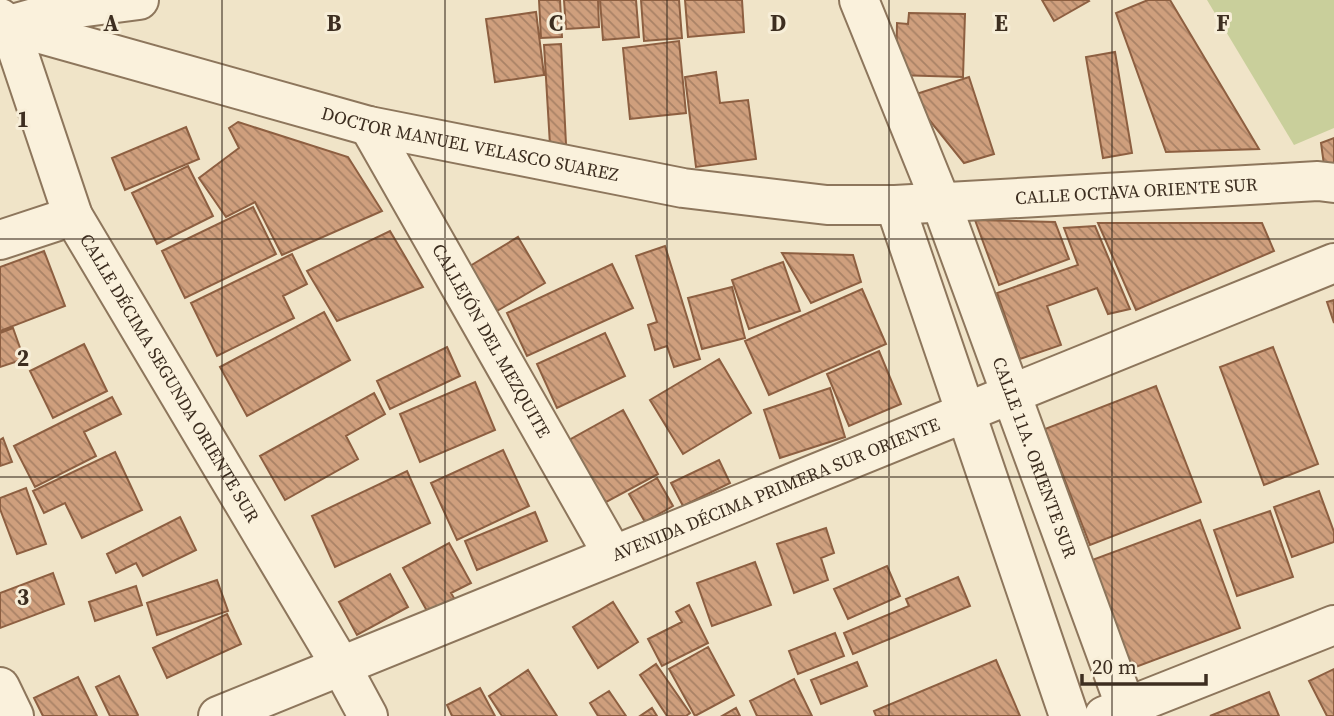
<svg xmlns="http://www.w3.org/2000/svg" width="1334" height="716" viewBox="0 0 1334 716" font-family="'Source Serif 4',serif">
<style>
.garden{fill:#c9cf9b}
.building{fill:url(#building-back-hatch);stroke:#8d5f41;stroke-width:2}
.lines{fill:none;stroke-linecap:round;stroke-linejoin:round}
.minor-casing{stroke:#8d765c;stroke-width:42}
.minor{stroke:#faf1dc;stroke-width:38}
.grid{fill:none;stroke:#3d2e20;stroke-width:2;stroke-opacity:0.55}
.labels{text-anchor:middle;stroke-width:6;stroke-linejoin:round;paint-order:stroke}
.street-label{font-size:18px;fill:#3d2e20;stroke:#f7eed8}
.grid-label{font-size:23px;text-anchor:middle;font-weight:bold;fill:#3d2e20;stroke:#f7eed8;stroke-width:6;stroke-linejoin:round;paint-order:stroke}
</style>
<defs>
<pattern id="building-back-hatch" width="6" height="6" patternUnits="userSpaceOnUse" patternTransform="scale(1.75)"><rect width="6" height="6" fill="#cf9f7d"/><path d="M-1 5l2 2M0 0l6 6M5-1l2 2" fill="none" stroke="#a98266"/></pattern>
</defs>
<rect width="100%" height="100%" fill="#f0e4c8"/>
<path class="garden" d="M1207 0H1334V128L1294 145Z"/>
<path class="building" d="M539 0H560L562 37 541 38Z
M564 0H598L599 27 566 29Z
M600 0H636L639 37 603 40Z
M641 0H679L682 38 644 41Z
M685 0H742L744 32 688 37Z
M1042 0H1088L1089 1 1054 21Z
M1148 0H1170L1259 149 1166 152 1116 13Z
M536 12 544 75 495 82 486 19Z
M909 13 965 14 963 77 896 75 897 23 908 24Z
M679 41 686 113 630 119 623 48Z
M561 44 566 144 550 145 544 45Z
M1115 52 1132 153 1103 158 1086 57Z
M716 72 720 103 748 100 756 159 696 167 685 77Z
M969 77 994 154 964 163 910 96Z
M238 122 348 157 382 211 282 255 255 202 226 217 199 178 239 148 229 128Z
M186 127 199 159 125 190 112 158Z
M1334 138V166L1324 165 1321 143Z
M188 166 213 216 157 244 132 193Z
M253 207 276 254 185 298 162 251Z
M975 220 1055 222 1069 259 999 285Z
M1098 223H1262L1274 251 1136 310Z
M1095 226 1130 309 1108 314 1097 288 1047 306 1061 345 1020 359 997 293 1078 265 1064 228Z
M390 231 423 287 337 321 307 271Z
M518 237 545 283 497 311 470 266Z
M665 246 700 359 674 367 667 346 655 350 648 325 657 322 636 256Z
M44 251 65 306 0 331V267Z
M782 253 853 255 861 282 811 303Z
M292 254 307 284 283 296 294 318 217 356 191 303Z
M783 262 800 311 749 329 732 280Z
M612 264 633 308 527 356 507 313Z
M732 287 745 338 702 349 688 298Z
M862 289 886 344 769 395 745 341Z
M1334 300V323L1327 302Z
M324 312 350 360 247 416 220 367Z
M13 328 24 359 0 367V333Z
M605 333 625 376 557 408 537 364Z
M84 344 107 391 53 418 30 371Z
M447 347 460 376 390 409 377 381Z
M1273 347 1318 464 1264 485 1220 367Z
M879 351 901 404 849 426 827 374Z
M719 359 751 413 683 454 650 400Z
M475 382 495 430 420 462 400 414Z
M1156 386 1201 502 1090 545 1045 429Z
M830 388 845 437 780 458 764 410Z
M374 393 385 414 346 436 358 459 285 500 260 456Z
M112 397 121 414 84 432 96 456 35 487 14 446Z
M623 410 658 474 597 507 562 444Z
M3 438 12 462 0 466V440Z
M503 450 529 506 457 540 431 483Z
M115 452 142 510 82 538 65 503 44 513 33 491Z
M719 460 730 483 683 506 671 483Z
M407 471 430 523 335 567 312 516Z
M657 478 673 506 645 522 629 494Z
M26 488 46 544 17 554 0 509V498Z
M1319 491 1334 532V542L1292 557 1274 507Z
M1270 511 1293 577 1237 596 1214 530Z
M535 512 547 541 477 570 465 541Z
M180 517 196 550 143 576 136 563 116 573 107 554Z
M1200 520 1240 628 1125 671 1084 563Z
M826 528 834 553 821 558 828 580 794 593 777 544Z
M449 543 471 583 451 593 458 605 432 620 403 568Z
M755 562 771 605 712 626 697 583Z
M887 566 900 596 848 619 834 589Z
M53 573 64 604 0 628V593Z
M390 574 408 607 357 635 339 602Z
M958 577 970 606 853 654 844 633 909 606 906 599Z
M217 580 228 611 157 635 147 603Z
M136 586 142 605 95 621 89 602Z
M613 602 638 642 598 668 573 627Z
M689 605 708 643 662 666 648 639 682 622 676 612Z
M227 614 241 644 167 678 153 648Z
M835 633 844 656 798 674 789 651Z
M708 647 734 695 695 716 669 669Z
M996 660 1020 716H876L874 711Z
M857 662 867 686 821 704 811 680Z
M656 664 690 713 686 716H667L640 675Z
M1334 669V716H1327L1309 681Z
M528 670 557 716H502L489 696Z
M119 676 138 715 137 716H110L96 687Z
M78 677 97 716H43L34 698Z
M794 679 812 716H757L750 701Z
M480 688 495 716H452L447 705Z
M609 691 626 716H598L590 703Z
M1269 692 1279 716H1210Z
M652 708 657 716H640Z
M736 708 740 716H722Z"/>
<g class="lines">
<defs>
<g id="minor">
<path id="s1" d="M859 0 940 200 1129 716"/>
<path id="s2" d="M0 18 9 25 369 126 683 188 827 205H895L1318 181 1334 183"/>
<path id="s3" d="M9 25 73 216 341 666 368 716"/>
<path d="M9 25 63 10 139 0"/>
<path id="s4" d="M369 126 613 555"/>
<path d="M895 205 1069 716"/>
<path d="M0 240 73 216"/>
<path d="M0 687 14 716"/>
<path id="s5" d="M218 716 1334 263"/>
<path d="M1104 716 1334 625"/>
</g>
</defs>
<use href="#minor" class="minor-casing"/>
<use href="#minor" class="minor"/>
</g>
<path class="grid" d="M222 0V716M445 0V716M667 0V716M889 0V716M1112 0V716M0 239H1334M0 477H1334"/>
<g class="labels">
<g class="street-label">
<text dy="6" stroke="none"><textPath href="#s2" startOffset="488">DOCTOR MANUEL VELASCO SUAREZ</textPath></text>
<text dy="6" stroke="none"><textPath href="#s2" startOffset="1160">CALLE OCTAVA ORIENTE SUR</textPath></text>
<text dy="6" stroke="none"><textPath href="#s4" startOffset="247">CALLEJÓN DEL MEZQUITE</textPath></text>
<text dy="6" stroke="none"><textPath href="#s3" startOffset="390">CALLE DÉCIMA SEGUNDA ORIENTE SUR</textPath></text>
<text dy="6" stroke="none"><textPath href="#s1" startOffset="490">CALLE 11A. ORIENTE SUR</textPath></text>
<text dy="6" stroke="none"><textPath href="#s5" startOffset="602">AVENIDA DÉCIMA PRIMERA SUR ORIENTE</textPath></text>
</g>
</g>
<g class="grid-label">
<text x="111" y="31">A</text>
<text x="334" y="31">B</text>
<text x="556" y="31">C</text>
<text x="778" y="31">D</text>
<text x="1001" y="31">E</text>
<text x="1223" y="31">F</text>
<text x="23" y="127">1</text>
<text x="23" y="366">2</text>
<text x="23" y="605">3</text>
</g>
<path d="M1082 674v10h124v-10" fill="none" stroke="#3d2e20" stroke-width="3.5"/>
<text x="1092" y="674" font-size="21" fill="#3d2e20" stroke="#f7eed8" stroke-width="5" paint-order="stroke">20 m</text>
</svg>
